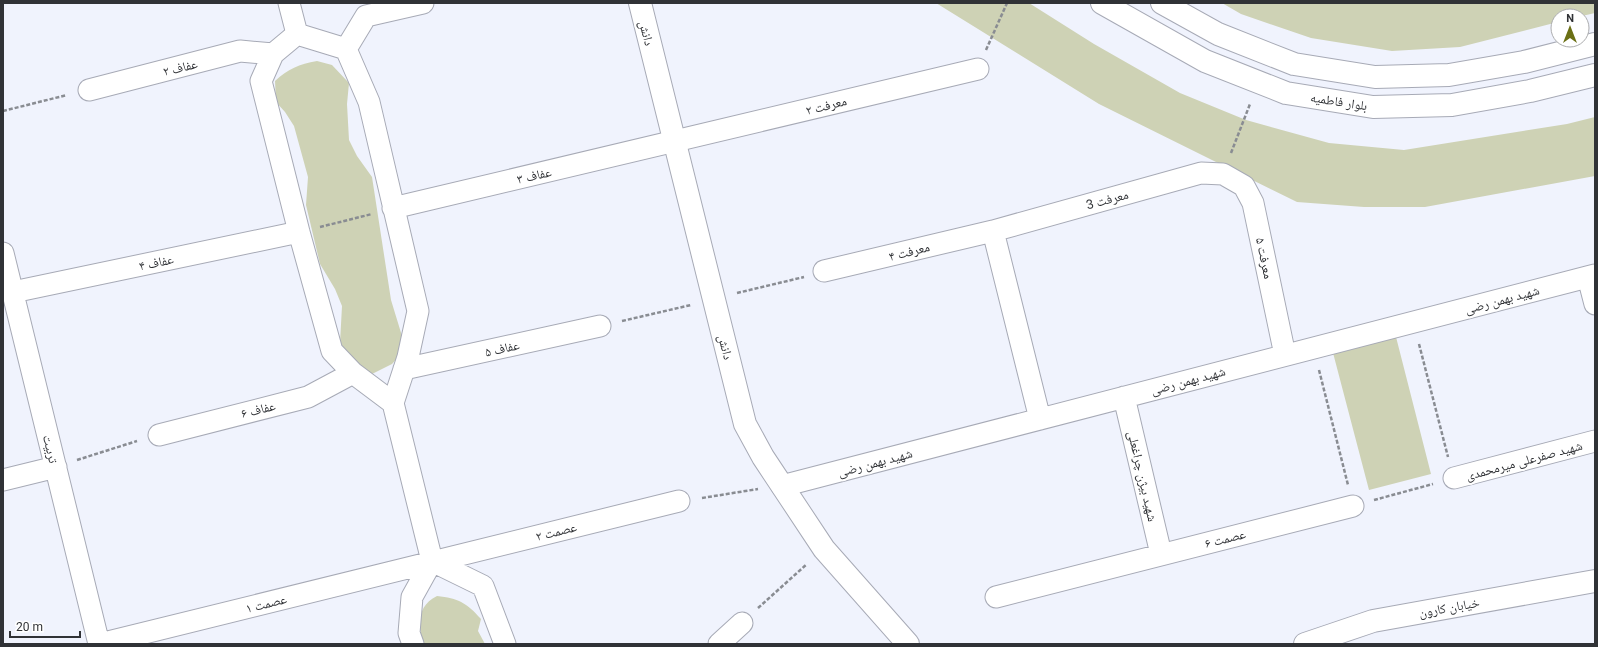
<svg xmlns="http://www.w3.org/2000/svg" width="1598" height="647" viewBox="0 0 1598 647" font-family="Roboto,'Noto Naskh Arabic',sans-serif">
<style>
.green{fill:#ced2b5}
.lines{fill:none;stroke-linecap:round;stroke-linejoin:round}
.minor-casing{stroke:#a7aab6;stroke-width:23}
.tertiary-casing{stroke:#a7aab6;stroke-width:24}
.secondary-casing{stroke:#a7aab6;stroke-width:24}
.path{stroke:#898c92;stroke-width:2.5;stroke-dasharray:4 2;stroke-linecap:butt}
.minor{stroke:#fff;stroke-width:21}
.tertiary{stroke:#fff;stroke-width:22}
.secondary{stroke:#fff;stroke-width:22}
.labels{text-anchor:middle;stroke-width:4;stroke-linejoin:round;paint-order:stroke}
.street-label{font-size:13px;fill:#303236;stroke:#fff}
</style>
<rect width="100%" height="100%" fill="#f0f3fd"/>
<path class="green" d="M936 3H1029L1094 44 1180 93 1246 120 1329 143 1404 150 1567 124 1595 117V176L1425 207H1364L1297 202 1099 104Z
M1222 3H1595V13L1582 16H1558V22L1460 47 1392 51 1311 38 1241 14Z
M317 61 332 65 349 83 347 104 349 140 357 156 372 177 391 300 402 336V353L392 364 372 374 358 370 347 359 340 343 342 306 335 289 320 264 306 205 308 177 294 126 285 112 276 102 275 81C288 69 299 64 317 61Z
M1395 333 1431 474 1369 490 1332 349Z
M437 596C458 598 467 603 481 619L478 631 485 644H424C417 625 417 606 437 596Z"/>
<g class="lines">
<defs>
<path id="minor" d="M289 3 297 34
M297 34 346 49 369 102 418 311 408 357 393 403 353 373 332 351 299 232 261 81 273 54Z
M346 49 366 16 423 3
M89 90 240 51 273 54
M393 208 978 69
M993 231 1040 419
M3 253 99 644
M824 271 993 231 1201 173 1223 174 1244 186 1253 203 1285 355
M1588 277 1595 304
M13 292 299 232
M404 369 600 326
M1124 397 1161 554
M393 403 432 561 412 597 409 633 413 644
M159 435 308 397 353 373
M1454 478 1595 441
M3 480 56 467
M782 486 1595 275
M432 561 483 586 505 644
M996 597 1353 506
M100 644 679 501
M719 644 742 623"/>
<path id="tertiary" d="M640 3 745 424 763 457 824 549 908 644
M1305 644 1373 621 1595 581"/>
<path id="secondary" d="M1102 3 1205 61 1286 93 1373 107 1452 105 1530 91 1595 75
M1162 3 1218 34 1294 64 1375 77 1449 75 1524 62 1595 44"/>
</defs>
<use href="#minor" class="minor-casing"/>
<use href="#tertiary" class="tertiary-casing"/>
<use href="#secondary" class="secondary-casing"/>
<path class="path" d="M986 50 1007 3
M3 111 67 95
M1231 153 1250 104
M320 227 372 214
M737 293 804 277
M622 321 691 305
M1419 344 1448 457
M1319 370 1348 485
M77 460 137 441
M702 498 758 489
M1374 500 1433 484
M758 608 807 564"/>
<use href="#minor" class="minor"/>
<use href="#tertiary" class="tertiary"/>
<use href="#secondary" class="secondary"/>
</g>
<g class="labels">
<g class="street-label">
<text transform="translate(647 33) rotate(76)" y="5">دانش</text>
<text transform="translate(180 67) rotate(-14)" y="5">عفاف ۲</text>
<text transform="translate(1339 101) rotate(9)" y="5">بلوار فاطمیه</text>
<text transform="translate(826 105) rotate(-14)" y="5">معرفت ۲</text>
<text transform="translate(534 175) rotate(-13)" y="5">عفاف ۳</text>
<text transform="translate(1107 199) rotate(-15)" y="5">معرفت 3</text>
<text transform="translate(909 251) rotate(-14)" y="5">معرفت ۴</text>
<text transform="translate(1265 258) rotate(78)" y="5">معرفت ۵</text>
<text transform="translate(156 262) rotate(-12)" y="5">عفاف ۴</text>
<text transform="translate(1502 299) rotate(-15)" y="5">شهید بهمن رضی</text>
<text transform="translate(726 347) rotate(76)" y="5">دانش</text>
<text transform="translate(502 348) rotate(-13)" y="5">عفاف ۵</text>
<text transform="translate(1188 380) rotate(-15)" y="5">شهید بهمن رضی</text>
<text transform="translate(258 409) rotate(-14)" y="5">عفاف ۶</text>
<text transform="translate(51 449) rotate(76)" y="5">تربیت</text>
<text transform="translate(1524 460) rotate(-15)" y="5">شهید صفرعلی میرمحمدی</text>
<text transform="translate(875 462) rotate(-15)" y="5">شهید بهمن رضی</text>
<text transform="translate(1143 476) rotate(77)" y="5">شهید بیژن چراغعلی</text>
<text transform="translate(556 531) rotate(-14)" y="5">عصمت ۲</text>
<text transform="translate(1225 538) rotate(-14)" y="5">عصمت ۶</text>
<text transform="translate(266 603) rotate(-14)" y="5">عصمت ۱</text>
<text transform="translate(1449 607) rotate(-10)" y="5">خیابان کارون</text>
</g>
</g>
<rect width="1598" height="647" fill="none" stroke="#303236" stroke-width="8"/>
<g transform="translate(1570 28)"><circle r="19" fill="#ffffff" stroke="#acadaf"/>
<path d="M0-3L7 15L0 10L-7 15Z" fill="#6b7015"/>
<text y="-6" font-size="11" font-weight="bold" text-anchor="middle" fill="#303236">N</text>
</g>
<path d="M10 631v6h70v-6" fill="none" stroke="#303236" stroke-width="2"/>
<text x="16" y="631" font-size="12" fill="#303236" stroke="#ffffff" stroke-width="3" paint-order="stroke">20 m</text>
</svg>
